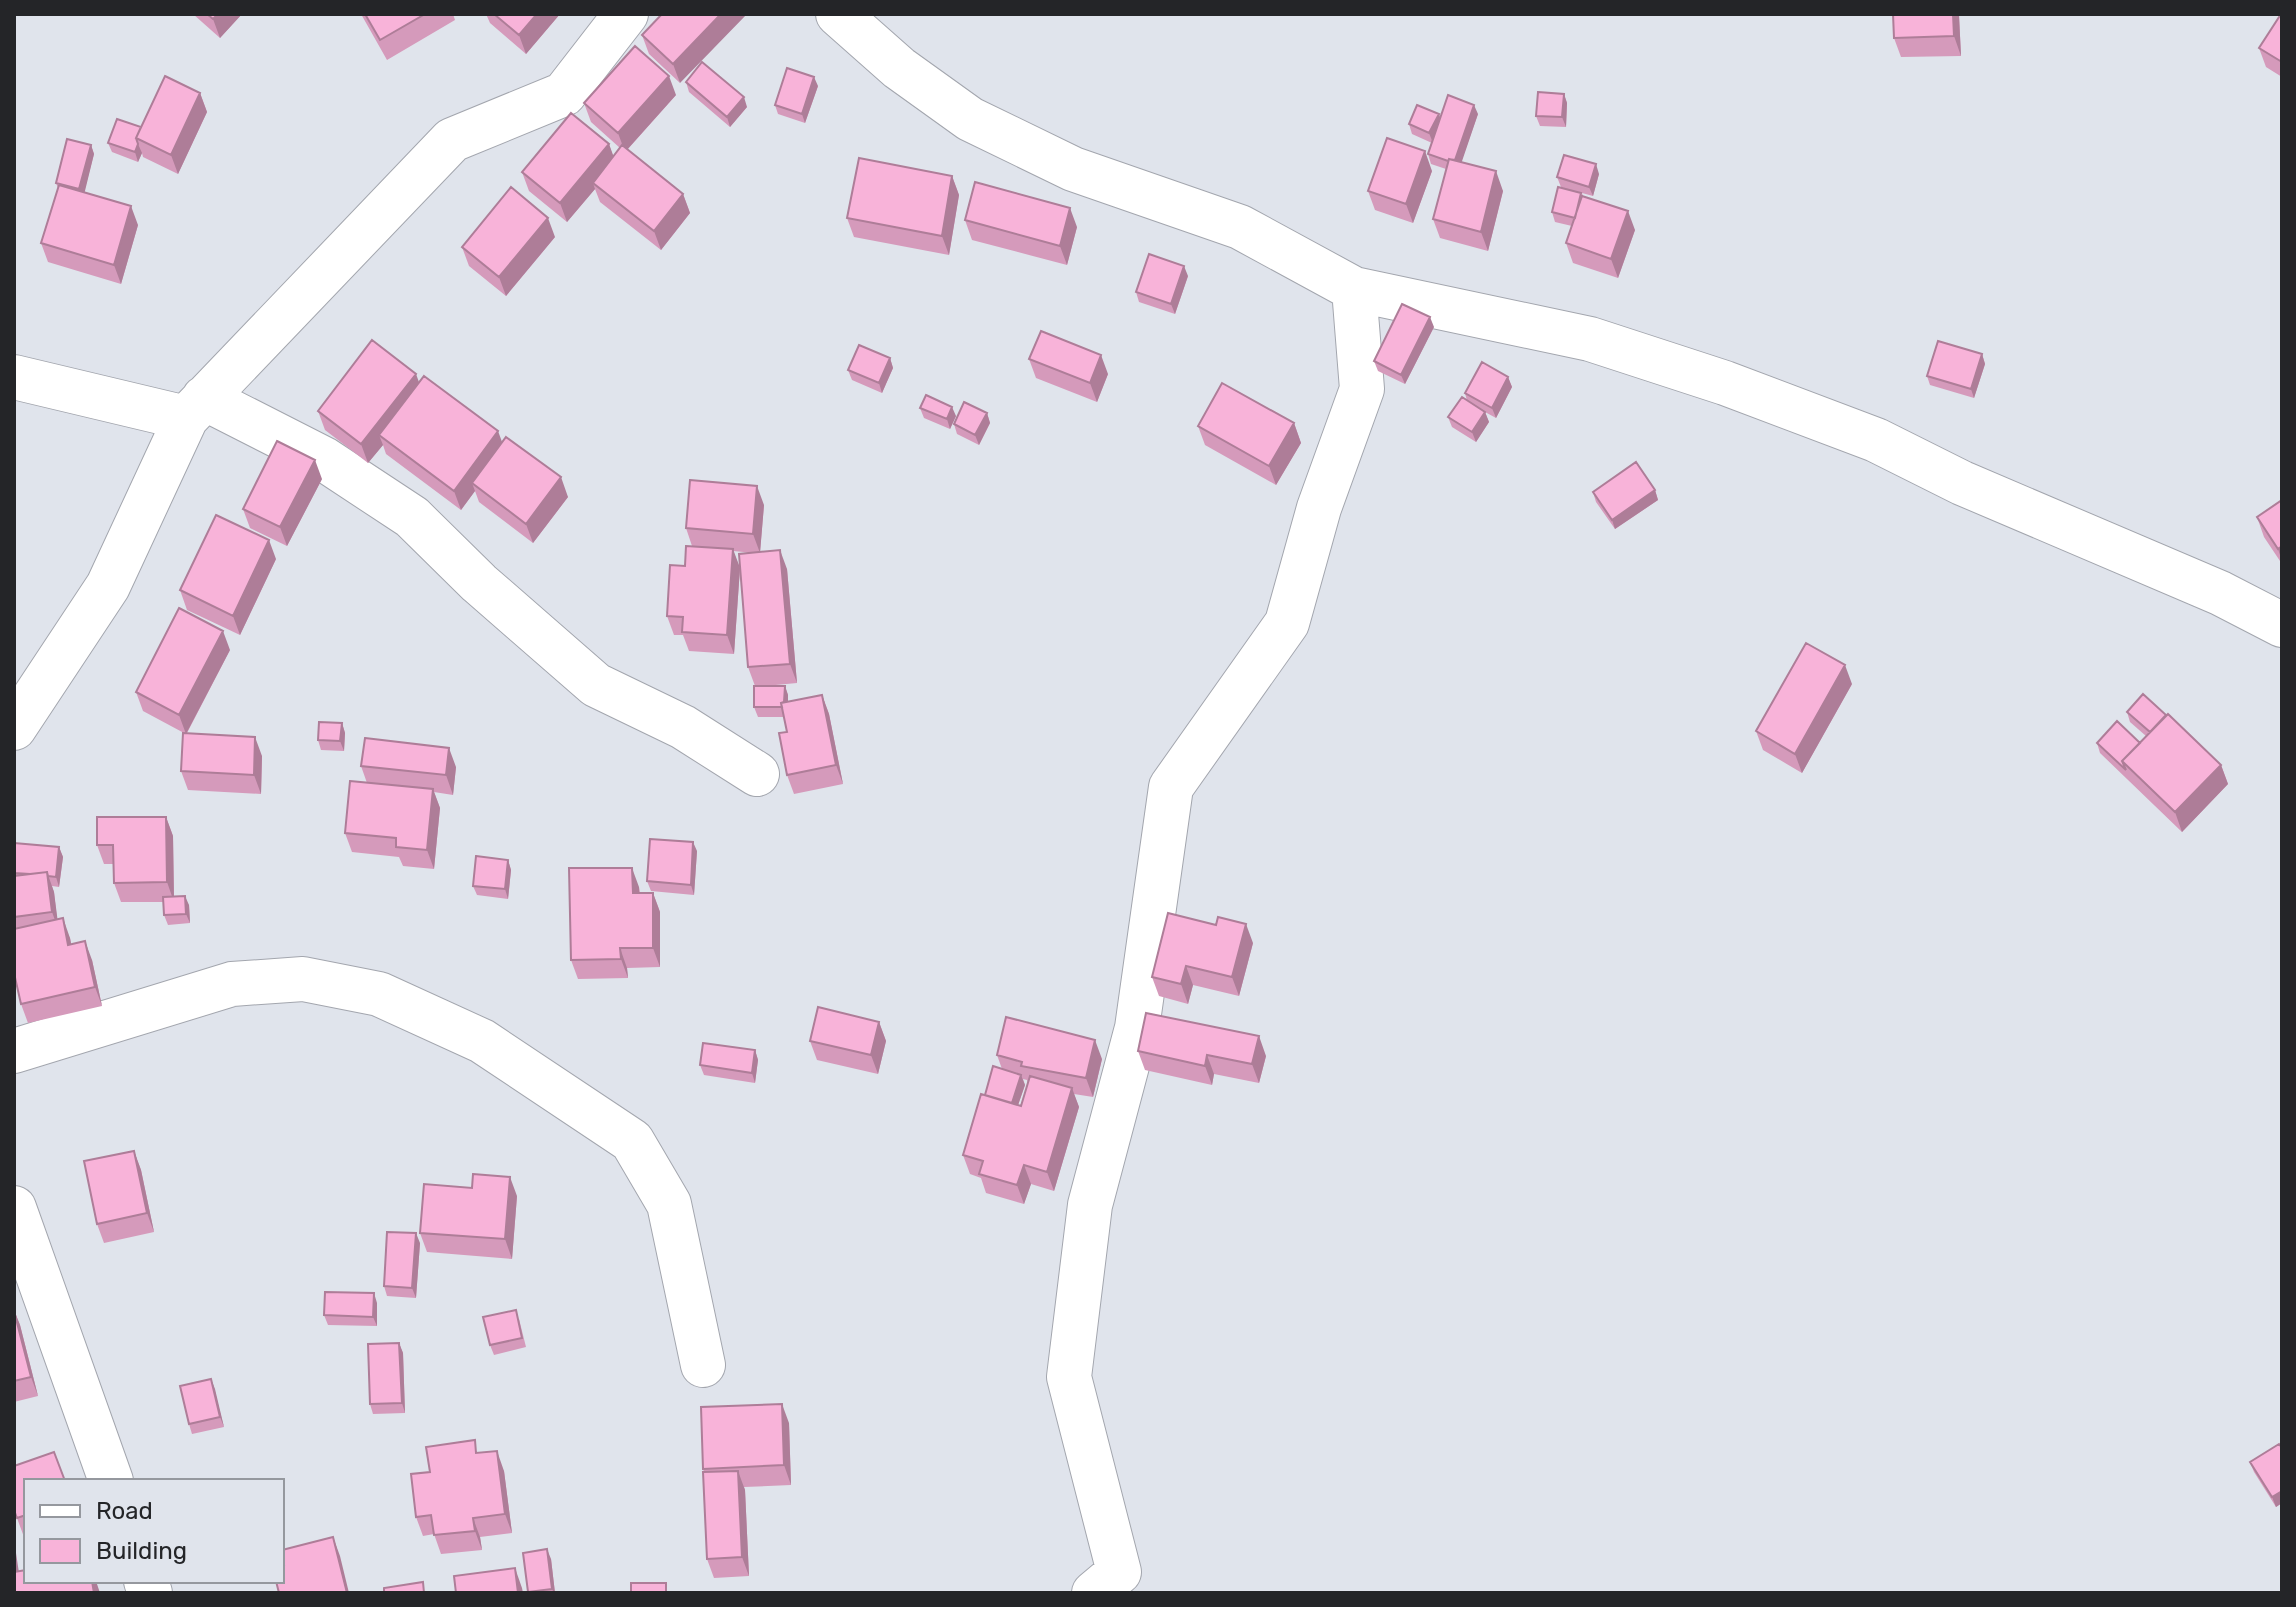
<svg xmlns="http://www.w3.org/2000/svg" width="2296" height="1607" viewBox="0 0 2296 1607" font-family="Rubik,sans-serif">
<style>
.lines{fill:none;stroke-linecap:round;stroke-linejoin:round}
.minor-casing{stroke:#a3a6ae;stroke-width:46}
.minor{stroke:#fff;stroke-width:44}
.wall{fill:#d59abb;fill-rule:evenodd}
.shaded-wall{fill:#ae7d98}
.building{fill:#f8b3d9;stroke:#ae7d98;stroke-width:2}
</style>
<rect width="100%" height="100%" fill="#e0e4ec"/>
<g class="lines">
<defs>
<path id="minor" d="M838 14 899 68 970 119 1073 169 1240 227 1354 289 1590 339 1725 383 1876 440 1962 483 2220 593 2282 625
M14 377 186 418 452 140 564 94 626 14
M204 398 324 459 412 517 479 583 596 685 683 727 757 774
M14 728 108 586 186 418
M14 1051 232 984 303 979 379 994 482 1041 632 1141 669 1204 703 1365
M14 1208 111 1481
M146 1581 150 1593
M1094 1593 1119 1572 1069 1377 1090 1205 1137 1028 1171 787 1287 623 1319 508 1362 389 1354 289"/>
</defs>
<use href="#minor" class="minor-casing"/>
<use href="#minor" class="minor"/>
</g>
<path class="wall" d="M193 14H242L220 38Z
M361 14H453L455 20 387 60Z
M486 14H560L526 54 490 23Z
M662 14 680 83 649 54 642 35Z
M1893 14H1959L1961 56 1901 57 1894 38Z
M2282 14V77L2266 67 2259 48Z
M686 82 747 107 730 127 689 92Z
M818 86 805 123 778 114 775 105Z
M200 93 207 112 178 174 143 157 142 153 138 162 112 152 108 143 141 127Z
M1564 94 1567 103 1566 127 1540 126 1536 116Z
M676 95 627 150 683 194 690 213 661 250 600 202 595 189 567 222 529 191 522 172 609 144 613 157 620 148 591 122 584 103Z
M1478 114 1461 162 1503 191 1488 251 1440 238 1433 219 1446 169 1431 164 1428 154 1432 143 1412 134 1409 124 1440 118Z
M91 145 94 154 84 192 138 225 121 284 48 262 41 243 58 188 56 183Z
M1432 171 1413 223 1375 210 1368 191Z
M1599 174 1593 196 1582 193 1583 196 1635 230 1618 278 1573 263 1566 243 1572 226 1555 222 1552 212 1561 187 1557 177Z
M952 176 959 195 949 255 854 237 847 218Z
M965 220 1077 227 1067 265 972 240Z
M555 237 506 296 469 266 462 247Z
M1188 276 1175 314 1139 302 1136 292Z
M1434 327 1405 384 1378 371 1374 361Z
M1982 354 1985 364 1974 398 1930 385 1927 376Z
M890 358 893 368 882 393 852 380 848 370Z
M1029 359 1108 374 1097 402 1036 378Z
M1508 377 1512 387 1496 418 1485 412 1489 422 1476 442 1452 427 1448 417 1467 401 1465 393Z
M419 382 502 443 568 497 533 543 479 502 475 491 461 510 386 454 383 445 368 463 325 430 318 411Z
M920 408 956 416 950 429 924 418Z
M987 413 990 423 979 445 957 434 954 424Z
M1294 423 1301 443 1276 485 1205 445 1198 426Z
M322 479 287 546 250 528 243 509Z
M1655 490 1658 500 1615 529 1596 502 1593 492Z
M2282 500V564L2264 537 2257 517Z
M764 505 760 552 787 569 797 683 765 686H785L788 695V702L822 695 829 714 843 784 794 794 787 775V732L784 717H758L754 707 755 686 748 667 754 553 733 551 740 568 734 654 689 651 683 635H674L667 616 692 546 686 528Z
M276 559 240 635 187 610 180 590Z
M230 650 187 733 262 756 261 794 188 790 181 771 184 733 143 711 136 692Z
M1852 684 1802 773 1763 750 1756 731Z
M2127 712 2221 765 2228 784 2182 832 2100 753 2097 743H2140L2146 736 2130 722Z
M342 723 345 733 344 751 321 750 318 740Z
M361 766 456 767 453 795 434 792 440 808 434 869 403 866 399 857 352 852 345 833 367 783Z
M166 817 173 836 174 896 189 905 190 923 168 925 164 915 163 902H121L114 883 113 864H104L97 845Z
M14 843 59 847 63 857 59 887 52 886 54 892 57 919 70 938 71 944 92 960 102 1006 28 1023 21 1004 14 973Z
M697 851 694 895 651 891 647 881Z
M508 860 511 870 508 899 477 895 473 886Z
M639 887 640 893H653L660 912V967L627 968 628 978 578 979 571 960Z
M1253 943 1239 996 1193 985 1188 1004 1159 996 1152 977Z
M879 1022 886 1041 878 1074 817 1060 810 1041Z
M755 1050 758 1060 755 1083 704 1075 700 1065Z
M1138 1051 1266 1056 1259 1083 1214 1074 1212 1085 1145 1070Z
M997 1055 1102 1059 1093 1097 1074 1094 1079 1107 1054 1191 1031 1184 1024 1204 986 1193 981 1178 970 1174 963 1155 985 1095 1002 1069ZM1023 1079 1027 1080 1028 1084 1021 1106 1018 1105 1025 1085Z
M134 1151 141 1170 154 1232 104 1243 97 1224Z
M517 1196 512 1259 427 1252 420 1233Z
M420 1243 416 1298 387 1296 384 1286Z
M377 1303V1326L328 1325 324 1315Z
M14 1310 20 1325 38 1396 14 1402Z
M519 1319 526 1347 494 1355 490 1345Z
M399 1343 403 1353 405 1413 373 1414 370 1404Z
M211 1379 224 1427 192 1434 189 1424Z
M789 1423 791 1485 744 1487 745 1490 749 1576 714 1578 707 1559 704 1472 703 1469Z
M2282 1448V1503L2276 1507 2254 1472 2250 1462Z
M480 1453 504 1471 512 1533 480 1537 482 1550 441 1554 434 1534 423 1536 416 1517 430 1472Z
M26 1481V1537H24L14 1510Z
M523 1553 551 1559 555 1593H529Z"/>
<path class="shaded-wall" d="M218 14H242L220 38 213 19Z
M537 14H560L526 54 519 35Z
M721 14H747L680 83 673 64Z
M1953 14H1959V16L1961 56 1954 36Z
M669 76 676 95 625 152 618 133Z
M814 77 818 86 805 123 802 114Z
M200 93 207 112 178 174 171 155Z
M1564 94 1567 103 1566 127 1562 117Z
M744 97 747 107 730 127 727 117Z
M1474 105 1478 114 1458 173 1454 163Z
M1439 114 1442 123 1433 143 1429 133Z
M138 144 142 153 138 162 135 152Z
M609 144 616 163 593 183 595 189 567 222 560 203Z
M91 145 94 154 83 199 79 189Z
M1425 151 1432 171 1413 223 1406 204Z
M1596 164 1599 174 1593 196 1589 187Z
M1496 171 1503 191 1488 251 1481 232Z
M952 176 959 195 949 255 942 236Z
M683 194 690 213 661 250 654 231Z
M131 206 138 225 121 284 114 265Z
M1070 208 1077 227 1067 265 1060 246Z
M1628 211 1635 230 1618 278 1611 259Z
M548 218 555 237 506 296 499 277Z
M1184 266 1188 276 1175 314 1171 304Z
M1430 317 1434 327 1405 384 1401 375Z
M1982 354 1985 364 1974 398 1971 389Z
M1101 355 1108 374 1097 402 1090 383Z
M890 358 893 368 882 393 879 383Z
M416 374 423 393 379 435 383 445 368 463 361 444Z
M1508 377 1512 387 1496 418 1492 408Z
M952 407 956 416 950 429 947 419Z
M1485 412 1489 422 1476 442 1472 432Z
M987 413 990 423 979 445 975 435Z
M1294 423 1301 443 1276 485 1269 466Z
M498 431 505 450 472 483 475 491 461 510 454 491Z
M315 460 322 479 287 546 280 527Z
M561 477 568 497 533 543 526 524Z
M757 486 764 505 760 553 753 534Z
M1655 490 1658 500 1615 529 1612 520Z
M269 540 276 559 240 635 233 616Z
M2282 546V561L2278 549Z
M733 549 740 568 734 654 727 635Z
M780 550 787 569 797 683 790 664Z
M223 631 230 650 186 734 179 715Z
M1845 665 1852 684 1802 773 1795 754Z
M785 686 788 695V717L784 707Z
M822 695 829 714 843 784 836 765Z
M342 723 345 733 344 751 340 741Z
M255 737 262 756 261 794 254 775Z
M449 748 456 767 453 795 446 775Z
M2221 765 2228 784 2182 832 2175 812Z
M433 789 440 808 434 869 427 850Z
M166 817 173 836 174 902 167 882Z
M693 842 697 851 694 895 691 885Z
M59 847 63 857 59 887 56 877Z
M508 860 511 870 508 899 505 889Z
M632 868 639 887 640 913 633 893Z
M47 872 54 892 59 931 52 912Z
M653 893 660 912V967L653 948Z
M185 896 189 905 190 923 186 914Z
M63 918 70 938 75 964 68 945Z
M1246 924 1253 943 1239 996 1232 977Z
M85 941 92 960 102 1006 95 987Z
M620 948 627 968 628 978 621 959Z
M1186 966 1193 985 1188 1004 1181 984Z
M879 1022 886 1041 878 1074 871 1055Z
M1259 1036 1266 1056 1259 1083 1252 1064Z
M1095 1040 1102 1059 1093 1097 1086 1078Z
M755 1050 758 1060 755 1083 752 1073Z
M1207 1055 1214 1074 1212 1085 1205 1066Z
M1021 1075 1025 1085 1015 1114 1012 1104Z
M1072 1088 1079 1107 1054 1191 1047 1172Z
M134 1151 141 1170 154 1232 147 1213Z
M1024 1165 1031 1184 1024 1204 1017 1185Z
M510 1177 517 1196 512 1259 505 1239Z
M416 1233 420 1243 416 1298 412 1288Z
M374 1293 377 1303V1326L373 1317Z
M14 1310 20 1325 38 1396 31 1377Z
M399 1343 403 1353 405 1413 402 1403Z
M211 1379 215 1389 224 1427 220 1417Z
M782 1404 789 1423 791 1485 784 1465Z
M497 1451 504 1471 512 1533 505 1514Z
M738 1471 745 1490 749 1576 742 1557Z
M2282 1491V1503L2276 1507 2272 1497Z
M473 1518 480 1537 482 1550 475 1531Z
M333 1537 340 1556 349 1593H347Z
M14 1547 16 1553 22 1593 14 1575Z
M547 1549 551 1559 555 1593H554L552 1589Z
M515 1568 522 1588 523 1593H518Z
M92 1581H96L100 1593H94Z"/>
<path class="building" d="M207 14H218L213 19Z
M365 14H425L380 40Z
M494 14H537L519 35Z
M662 14H721L673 64 642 35Z
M1893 14H1953L1954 36 1894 38Z
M2281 14H2282V62L2259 48Z
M635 46 669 76 618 133 584 103Z
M702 62 744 97 727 117 686 82Z
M787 68 814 77 802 114 775 105Z
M165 76 200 93 171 155 136 138Z
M1538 92 1564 94 1562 117 1536 116Z
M1448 95 1474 105 1455 160 1449 159 1448 161 1428 154Z
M1417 105 1439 114 1429 133 1409 124Z
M571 113 609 144 560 203 522 172Z
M117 119 141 127 136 138 138 144 135 152 108 143Z
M1387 138 1425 151 1406 204 1368 191Z
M67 139 91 145 79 189 56 183Z
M622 145 683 194 654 231 593 183Z
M1564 155 1596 164 1589 187 1557 177Z
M859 158 952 176 942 236 847 218Z
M1449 159 1496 171 1481 232 1433 219Z
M975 182 1070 208 1060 246 965 220Z
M59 185 131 206 114 265 41 243Z
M511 187 548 218 499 277 462 247Z
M1558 187 1581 193 1575 218 1552 212Z
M1582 196 1628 211 1611 259 1566 243Z
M1149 254 1184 266 1171 304 1136 292Z
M1402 304 1430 317 1401 375 1374 361Z
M1041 331 1101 355 1090 383 1029 359Z
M372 340 416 374 361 444 318 411Z
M1938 341 1982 354 1971 389 1927 376Z
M859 345 890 358 879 383 848 370Z
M1482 362 1508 377 1492 408 1465 393Z
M424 376 498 431 454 491 379 435Z
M1222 383 1294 423 1269 466 1198 426Z
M926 395 952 407 947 419 920 408Z
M1462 397 1485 412 1472 432 1448 417Z
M964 402 987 413 975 435 954 424Z
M506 437 561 477 526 524 472 483Z
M277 441 315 460 280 527 243 509Z
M1636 462 1655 490 1612 520 1593 492Z
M690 480 757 486 753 534 686 528Z
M2282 500V546L2278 549 2257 517Z
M216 515 269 540 233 616 180 590Z
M686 546 733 549 727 635 682 632 683 617 667 616 670 565 685 566Z
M780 550 790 664 748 667 739 554Z
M179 608 223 631 179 715 136 692Z
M1806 643 1845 665 1795 754 1756 731Z
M754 686H785L784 702 781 703 782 707H754Z
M2143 694 2166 715 2150 732 2127 712Z
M822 695 836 765 787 775 779 733 787 732 781 703Z
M2168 714 2221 765 2175 812 2122 761Z
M2117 721 2140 743 2122 761 2126 770 2097 743Z
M319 722 342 723 340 741 318 740Z
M183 733 255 737 254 775 181 771Z
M365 738 449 748 446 775 361 766Z
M350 781 433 789 427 850 396 847V838L345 833Z
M97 817H166L167 882 114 883 113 845H97Z
M650 839 693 842 691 885 647 881Z
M14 843 59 847 56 877 48 876 47 872 30 874 14 873Z
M476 856 508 860 505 889 473 886Z
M569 868H632L633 893H653V948H620L621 959 571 960Z
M47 872 52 912 14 917V876Z
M185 896 186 914 164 915 163 897Z
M1168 913 1216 925 1218 917 1246 924 1232 977 1186 966 1181 984 1152 977Z
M63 918 68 945 85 941 95 987 21 1004 14 973V929Z
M818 1007 879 1022 871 1055 810 1041Z
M1146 1013 1259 1036 1252 1064 1207 1055 1205 1066 1138 1051Z
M1006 1017 1095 1040 1086 1078 1021 1066 1022 1062 997 1055Z
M703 1043 755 1050 752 1073 700 1065Z
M993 1066 1021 1075 1012 1103 985 1095Z
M1030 1076 1072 1088 1047 1172 1024 1165 1017 1185 979 1174 983 1161 963 1155 981 1094 1021 1106Z
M134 1151 147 1213 97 1224 84 1161Z
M473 1174 510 1177 505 1239 420 1233 424 1184 472 1188Z
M387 1232 416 1233 412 1288 384 1286Z
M325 1292 374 1293 373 1317 324 1315Z
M516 1310 522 1338 490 1345 483 1317Z
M14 1311 31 1377 14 1381Z
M399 1343 402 1403 370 1404 368 1344Z
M211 1379 220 1417 189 1424 180 1386Z
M782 1404 784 1465 703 1469 701 1407Z
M475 1440 476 1453 497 1451 505 1514 473 1518 475 1531 434 1535 431 1515 416 1517 411 1474 430 1472 426 1447Z
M2279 1444 2282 1448V1491L2272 1497 2250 1462Z
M54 1452 65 1481H26V1515L17 1518 14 1510V1466Z
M738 1471 742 1557 707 1559 703 1472Z
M333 1537 347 1593H279L276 1581H282V1565H284L282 1550Z
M547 1549 552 1589 528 1592 523 1553Z
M515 1568 518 1593H456L454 1576Z
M26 1570V1581H92L94 1593H14V1572Z
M423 1582 424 1593H384V1588Z
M631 1583H666V1593H631Z"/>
<rect width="2296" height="1607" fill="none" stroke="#242528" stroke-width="32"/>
<rect x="24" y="1479" width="260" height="104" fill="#e0e4ec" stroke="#95989e" stroke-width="2"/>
<rect x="40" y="1505" width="40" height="12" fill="#ffffff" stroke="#95989e" stroke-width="2"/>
<text x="96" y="1519" font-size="24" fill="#242528">Road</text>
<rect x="40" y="1539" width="40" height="24" fill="#f8b3d9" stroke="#95989e" stroke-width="2"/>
<text x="96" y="1559" font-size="24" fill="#242528">Building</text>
</svg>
